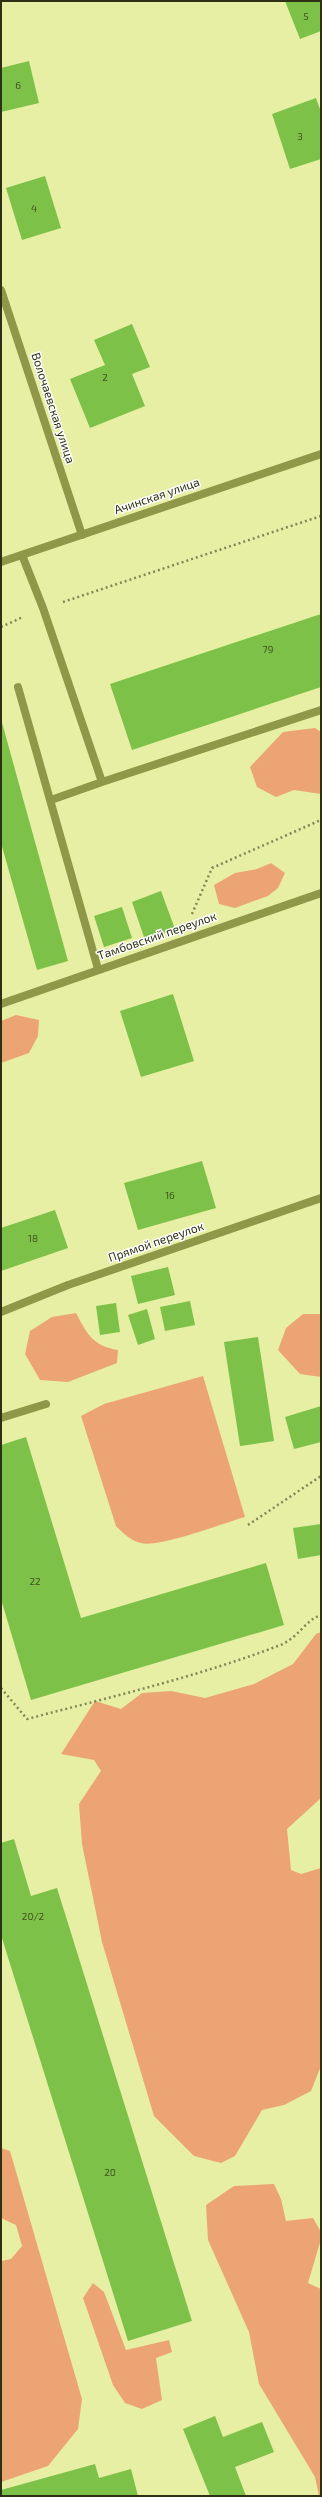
<svg xmlns="http://www.w3.org/2000/svg" width="322" height="2497" viewBox="0 0 322 2497" font-family="'Exo 2',sans-serif">
<style>
.green{fill:#eda474}
.building{fill:#7dc148}
.lines{fill:none;stroke-linecap:round;stroke-linejoin:round}
.path{stroke:#818755;stroke-width:2.5;stroke-dasharray:2 3;stroke-linecap:butt}
.service{stroke:#8f9748;stroke-width:8}
.minor{stroke:#8f9748;stroke-width:8}
.tertiary{stroke:#8f9748;stroke-width:8}
.labels{text-anchor:middle;stroke-width:3;stroke-linejoin:round;paint-order:stroke}
.number-label{font-size:10px;fill:#415420}
.street-label{font-size:12px;fill:#2d3012;stroke:#fff}
</style>
<rect width="100%" height="100%" fill="#e6efa4"/>
<path class="green" d="M315 728 321 732V794L294 790 276 797 257 787 250 767 283 732Z
M271 863 285 873 278 888 268 896 235 908 219 904 214 885 235 873 257 869Z
M16 1015 39 1020 38 1036 29 1053 1 1063V1021Z
M76 1313C87 1334 93 1346 118 1350L117 1363 68 1382 40 1380 25 1354 30 1331 52 1317Z
M303 1314H321V1377L300 1374 278 1350 286 1328Z
M203 1376 245 1517C224 1523 159 1548 141 1543 131 1541 123 1533 116 1526L81 1416 104 1404Z
M321 1632V1798L287 1829 291 1870 301 1874 321 1868V2066L311 2091 284 2105 262 2110 235 2156 221 2163 194 2156 154 2116 102 1942 82 1844 79 1804 101 1771 94 1760 61 1754 95 1701 121 1709 142 1693 171 1691 205 1698 254 1684 293 1664 316 1634Z
M1 2148 10 2151 82 2399 78 2429 48 2466 1 2482V2261L11 2259 22 2246 16 2225 1 2218Z
M274 2184 281 2199 286 2221 313 2218 321 2232V2239L308 2283 321 2289V2496H319L315 2477 259 2384 249 2332 208 2240 206 2205 234 2186Z
M93 2283 104 2292 126 2350 169 2340 172 2352 156 2358 162 2400 142 2409 125 2403 113 2385 83 2298Z"/>
<path class="building" d="M285 1H321V31L300 39Z
M29 61 39 103 1 112V68Z
M316 98 321 112V159L290 169 272 114Z
M45 176 61 228 22 240 6 188Z
M132 324 150 367 132 374 145 406 90 428 70 379 105 365 94 340Z
M321 614V687L132 750 110 684Z
M1 719 68 961 37 970 1 843Z
M161 891 175 929 145 940 132 902Z
M122 907 132 938 104 947 94 916Z
M173 994 194 1061 141 1077 120 1011Z
M202 1161 216 1208 138 1230 124 1183Z
M55 1210 68 1248 1 1271V1228Z
M168 1267 175 1295 138 1304 131 1276Z
M190 1301 195 1325 165 1331 160 1307Z
M116 1303 120 1332 100 1335 96 1306Z
M147 1309 155 1339 138 1345 128 1315Z
M258 1337 274 1441 240 1446 224 1342Z
M321 1406V1442L294 1449 285 1417Z
M26 1437 81 1618 266 1563 284 1625 31 1700 1 1599V1445Z
M321 1524V1555L298 1559 293 1528Z
M14 1839 31 1896 57 1888 192 2321 128 2341 1 1935V1843Z
M215 2416 223 2437 262 2422 274 2452 235 2467 246 2496H210L183 2429Z
M95 2464 99 2478 131 2469 138 2496H1V2490Z"/>
<g class="lines">
<path class="path" d="M63 602 321 516
M1 627 23 617
M192 914 212 868 321 820
M248 1525 321 1476
M1 1688 27 1719C111 1697 196 1677 278 1646 298 1639 305 1620 321 1615"/>
<path class="service" d="M22 555 43 608 102 782 321 710
M18 687 98 969
M51 800 102 782
M1 1418 46 1404"/>
<path class="minor" d="M1 290 82 535
M1 1004 321 893
M1 1312 68 1285 321 1198"/>
<path class="tertiary" d="M1 562 321 454"/>
</g>
<g class="labels">
<g class="number-label">
<text x="306" y="20">5</text>
<text x="18" y="89">6</text>
<text x="300" y="140">3</text>
<text x="34" y="212">4</text>
<text x="105" y="381">2</text>
<text x="268" y="653">79</text>
<text x="170" y="1199">16</text>
<text x="33" y="1242">18</text>
<text x="35" y="1585">22</text>
<text x="33" y="1920">20/2</text>
<text x="110" y="2176">20</text>
</g>
<g class="street-label">
<text transform="translate(53 408) rotate(72)" y="4">Волочаевская улица</text>
<text transform="translate(157 496) rotate(-19)" y="4">Ачинская улица</text>
<text transform="translate(157 936) rotate(-19)" y="4">Тамбовский переулок</text>
<text transform="translate(156 1242) rotate(-19)" y="4">Прямой переулок</text>
</g>
</g>
<rect width="322" height="2497" fill="none" stroke="#2d3012" stroke-width="4"/>
</svg>
